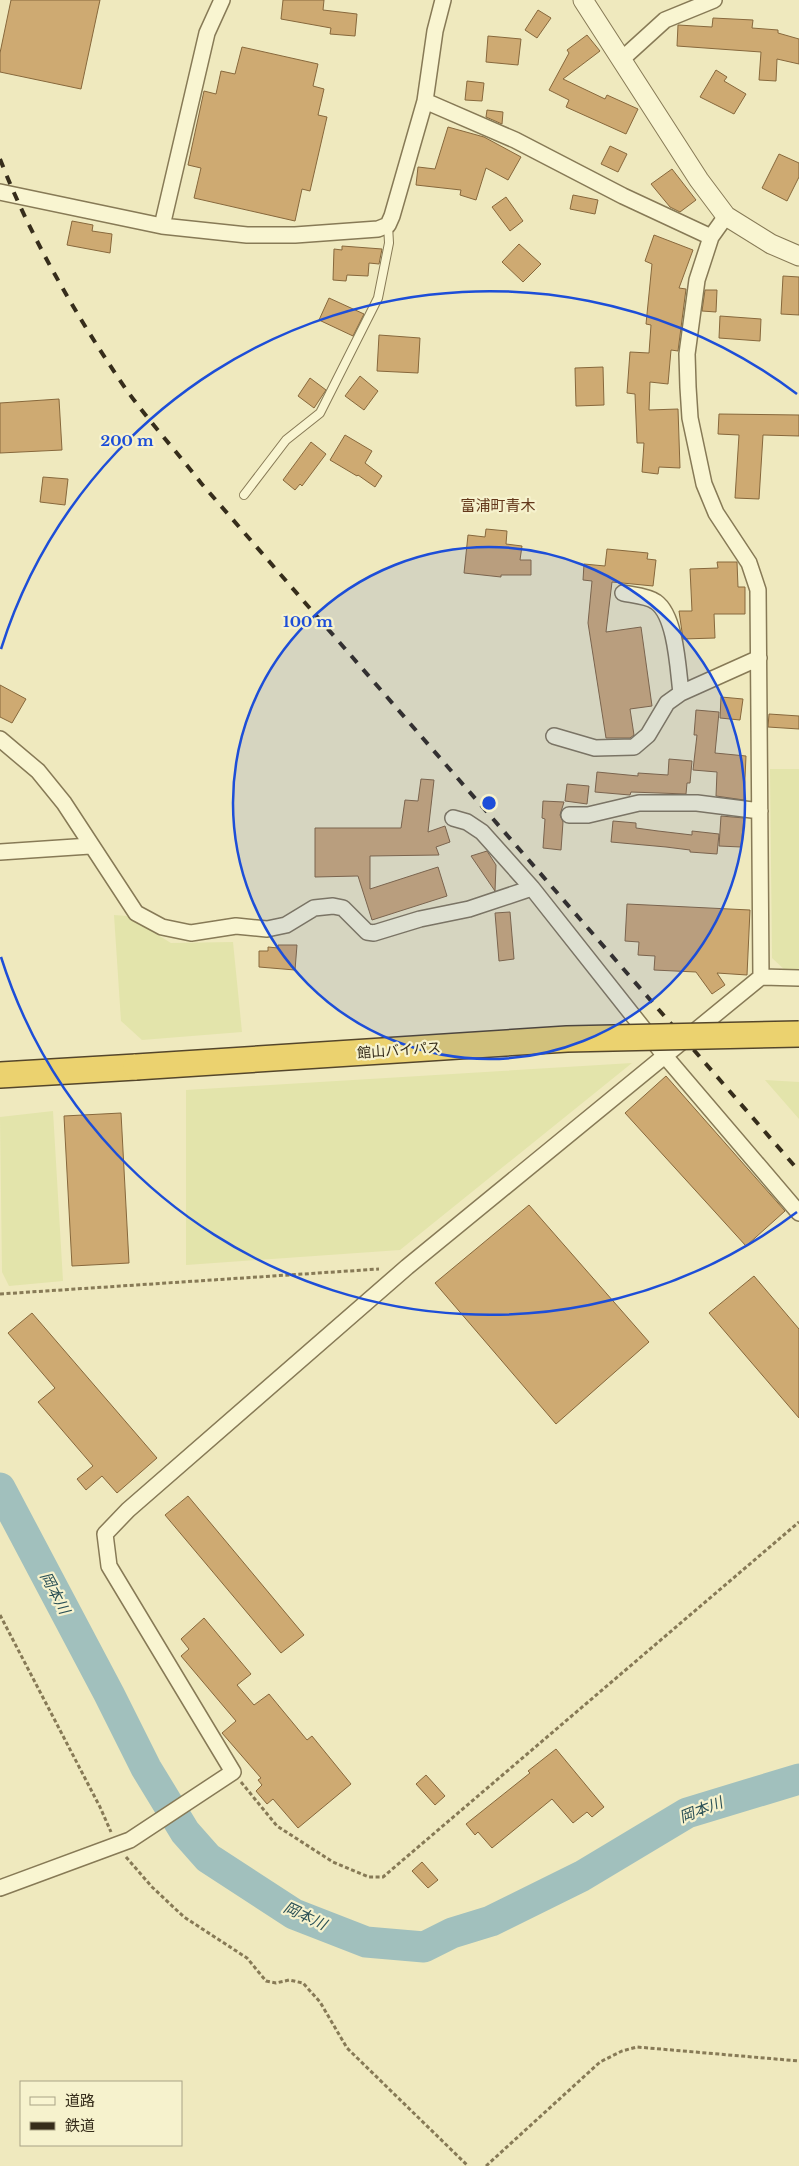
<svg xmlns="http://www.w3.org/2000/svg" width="799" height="2166" viewBox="0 0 799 2166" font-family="'Libre Baskerville','Noto Sans JP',serif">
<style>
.farmland{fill:#e3e4ab}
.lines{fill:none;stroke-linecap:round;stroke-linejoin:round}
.river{stroke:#a1c0bd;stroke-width:31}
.building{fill:#ceaa72;stroke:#87683c}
.service-casing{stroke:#877a56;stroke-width:10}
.minor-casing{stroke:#877a56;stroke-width:18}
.tertiary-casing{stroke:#877a56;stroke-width:21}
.trunk-casing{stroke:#54462b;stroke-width:28}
.path{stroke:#877a56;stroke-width:3;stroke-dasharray:4 2.5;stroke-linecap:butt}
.service{stroke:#f9f5d1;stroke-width:8}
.minor{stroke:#f9f5d1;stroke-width:15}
.tertiary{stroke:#f9f5d1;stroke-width:19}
.trunk{stroke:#ebd26f;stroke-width:25}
.rail{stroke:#362d1b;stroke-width:4;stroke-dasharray:9 9;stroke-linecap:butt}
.trunk-bridge-casing{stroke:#54462b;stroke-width:28;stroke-linecap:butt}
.trunk-bridge{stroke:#ebd26f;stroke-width:25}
.ring{fill:none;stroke:#1d4ed8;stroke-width:2.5}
.labels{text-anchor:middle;stroke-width:4.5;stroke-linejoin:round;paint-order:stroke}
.street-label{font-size:14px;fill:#362d1b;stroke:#f6f2cd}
.neighbourhood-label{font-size:15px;fill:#63371a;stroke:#f6f2cd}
.water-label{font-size:15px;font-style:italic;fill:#2a5056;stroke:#f6f2cd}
.centre{fill:#1d4ed8;stroke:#f6f2cd;stroke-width:2.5}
.ring-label{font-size:15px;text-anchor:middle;font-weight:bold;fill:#1d4ed8;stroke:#f6f2cd;stroke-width:4.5;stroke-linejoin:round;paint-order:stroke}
</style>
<rect width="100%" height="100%" fill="#efe9be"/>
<path class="farmland" d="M770 769H799V970L786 971 772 958Z
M114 915 127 916 171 943 233 942 242 1032 142 1040 121 1021Z
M632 1063 400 1250 186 1265V1090Z
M765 1080 799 1082V1119Z
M53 1111 63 1281 9 1286 2 1272 0 1117Z"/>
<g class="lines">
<path class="river" d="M0 1488 109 1694 146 1768 185 1832 208 1858 294 1914 366 1942 424 1947 452 1933 491 1921 582 1876 687 1813 799 1779"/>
</g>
<path class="building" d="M11 0H100L81 89 0 72V53Z
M283 0H324L323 10 357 14 355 36 330 34 331 28 281 19Z
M538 10 551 18 537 38 525 30Z
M713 18 753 20 752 28 778 30V33L799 39V64L777 59 776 81 759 80 761 52 677 46 678 25 712 27Z
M587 35 600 51 563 79 605 99 607 95 638 109 626 134 566 107 569 100 549 90 569 53 567 50Z
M488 36 521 39 518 65 486 62Z
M242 47 318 64 313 86 324 89 318 115 327 117 310 191 302 189 295 221 194 198 201 168 188 165 204 91 216 94 221 71 235 74Z
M716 70 727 77 724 81 746 94 734 114 700 97Z
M467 81 484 83 482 101 465 100Z
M487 110 503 112 502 124 486 117Z
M448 127 484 137 521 157 508 180 486 168 476 200 460 195 461 190 416 185 418 167 435 169Z
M610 146 627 154 618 172 601 164Z
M779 154 799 163V177L787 201 762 188Z
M672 169 696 200 680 212 670 207 651 184Z
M573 195 598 200 595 214 570 209Z
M506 197 523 221 510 231 492 207Z
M72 221 93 225 92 231 112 234 110 253 67 245Z
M654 235 693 250 679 288 686 289 678 351 671 350 668 384 650 382 649 410 678 409 680 468 659 467 658 474 642 472 644 443H637L635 394 627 393 630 352 649 353 651 325 646 324 652 264 645 261Z
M519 244 541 264 523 282 502 262Z
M342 246 382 249 379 264 369 263 368 276 347 275 346 281 333 280 334 249 342 250Z
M783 276 799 277V315L781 314Z
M705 290H717L716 312 702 311Z
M329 298 364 314 353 336 319 320Z
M720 316 761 319 760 341 719 338Z
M379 335 420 338 418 373 377 371Z
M603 367 604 405 576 406 575 368Z
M360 376 378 391 364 410 345 396Z
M310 378 326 390 314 408 298 396Z
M59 399 62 450 0 453V403Z
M719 414 799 415V436L763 435 759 499 735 498 739 435 718 434Z
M345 435 372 451 365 463 382 476 375 487 358 475 357 476 330 460Z
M311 442 326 454 302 486 300 484 295 490 283 480Z
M43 477 68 479 65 505 40 502Z
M486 529 507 531 506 544 522 546 520 560H531V575H501V577L464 573 468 535 485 537Z
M607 549 648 553 647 559 656 560 653 586 612 582 606 632 641 627 652 706 630 709 634 735 630 738H606L588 623 592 581 583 580 584 564 605 566Z
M717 562H737L738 587H745V614H714L715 638 683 639 679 611H692L690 569 718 568Z
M0 685 26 699 12 723 0 717Z
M721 697 743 699 740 720 720 718Z
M696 710 719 712 715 753 746 756 744 800 716 796 717 772 693 770 697 735H694Z
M769 714 799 716V729L768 727Z
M669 759 692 761 690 783H687L686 794 631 792 630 795 595 792 597 772 638 776V773L668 775Z
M421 779 434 780 428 832 445 826 450 842 436 847 439 855 370 856V889L438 867 447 896 372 920 358 876 315 877V828H401L405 800 418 801Z
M567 784 589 786 587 804 565 801Z
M543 801 564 802 560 815 563 822 561 850 543 848 545 819 542 818Z
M721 816 744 818 741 847 719 846Z
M613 821 636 823V828L658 831 692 835V831L719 834 717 854 690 852V850L666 847 611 842Z
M487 851 496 865 495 891 471 856Z
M627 904 750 910 747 975 717 973 725 985 712 994 696 972 654 970 655 956 638 955 639 942 625 941Z
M510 912 514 959 499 961 495 913Z
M278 945H297L295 970 259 967V951H268V947L278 948Z
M666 1076 785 1211 746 1246 625 1113Z
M121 1113 129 1263 72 1266 64 1116Z
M529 1205 649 1342 556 1424 435 1283Z
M754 1276 799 1329V1418L709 1313Z
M32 1313 157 1458 117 1493 102 1476 86 1490 77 1479 93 1466 38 1402 55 1388 8 1333Z
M188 1496 304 1635 281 1653 165 1515Z
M204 1618 251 1674 237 1685 254 1705 269 1694 307 1740 312 1736 351 1784 298 1828 273 1799 267 1804 256 1791 262 1785 258 1780 261 1778 222 1733 236 1721 181 1656 189 1649 181 1639Z
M556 1749 604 1807 592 1817 587 1812 573 1823 552 1799 492 1848 478 1832 475 1835 466 1824 530 1773 528 1771Z
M426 1775 445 1796 435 1805 416 1784Z
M422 1862 438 1880 428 1888 412 1871Z"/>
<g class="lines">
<defs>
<path id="service" d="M244 495 286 440 320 413 378 298 389 243 388 225"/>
<path id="minor" d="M621 60 665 20 714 0
M425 101 515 140 623 196 711 237
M0 192 162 226 247 235H295L378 229 388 225 392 216 425 101 435 31 443 0
M726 216 711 237 697 280 687 354 688 387 690 418 704 484 716 513 749 563 758 590 761 977
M162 226 207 33 222 0
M623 593C632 595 648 596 656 602 676 616 678 670 681 693
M554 736 595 748 634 747 648 735 667 703 681 693 759 658
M0 739 38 771 64 803 136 913 162 927 191 933 236 926 267 929 286 925 314 908 333 906 343 908 367 932 374 933 420 919 469 909 532 888
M569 815H588L639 803H697L760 811
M453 818 467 822 482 832 532 888 665 1056 799 1213
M0 852 90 846
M0 1888 130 1840 233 1772 109 1566 105 1534 128 1510 407 1267 761 977 799 978"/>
<path id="tertiary" d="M583 0 699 180 726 216 771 244 799 256"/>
<path id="trunk" d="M0 1075 136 1067"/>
</defs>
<use href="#service" class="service-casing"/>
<use href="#minor" class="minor-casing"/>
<use href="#tertiary" class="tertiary-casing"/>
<use href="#trunk" class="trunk-casing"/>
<path class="path" d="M0 1294 379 1269
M0 1615 100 1807 111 1832
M241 1782 277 1826 333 1862 369 1877H383L799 1522
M126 1857 152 1887 184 1917 247 1958 266 1981 276 1983 289 1980 303 1983 320 2002 347 2048 468 2166
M486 2166 600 2062 622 2051 637 2047 799 2061"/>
<use href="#service" class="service"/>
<use href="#minor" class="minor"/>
<use href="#tertiary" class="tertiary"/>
<use href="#trunk" class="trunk"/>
<path class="rail" d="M0 159C30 236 73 310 119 379 143 415 174 448 201 483L799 1171"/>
<defs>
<path id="trunk-bridge" d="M136 1067 567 1039 799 1034"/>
</defs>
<use href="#trunk-bridge" class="trunk-bridge-casing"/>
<use href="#trunk-bridge" class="trunk-bridge"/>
</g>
<circle cx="489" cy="803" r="256" fill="#1d4ed8" fill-opacity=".12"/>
<g class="ring">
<circle cx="489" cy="803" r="256"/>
<path d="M797 1212A512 512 0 0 1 1 957M1 649A512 512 0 0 1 797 394"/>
</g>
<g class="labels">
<g class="street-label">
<text transform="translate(399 1050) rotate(-4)" y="5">館山バイパス</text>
</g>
<g class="neighbourhood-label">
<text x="498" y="511">富浦町青木</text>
</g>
<g class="water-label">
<text transform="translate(55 1593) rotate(62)" y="5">岡本川</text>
<text transform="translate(701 1810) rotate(-21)" y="5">岡本川</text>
<text transform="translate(305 1916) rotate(25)" y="5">岡本川</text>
</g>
</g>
<circle cx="489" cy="803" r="8" class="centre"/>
<g class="ring-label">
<text x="127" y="446">200 m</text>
<text x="308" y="627">100 m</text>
</g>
<rect x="20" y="2081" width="162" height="65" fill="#f6f2cd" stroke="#a9a386"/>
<rect x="30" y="2097" width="25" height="8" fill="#f9f5d1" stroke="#a9a386"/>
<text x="65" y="2106" font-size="15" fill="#362d1b">道路</text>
<rect x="30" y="2122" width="25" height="8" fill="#362d1b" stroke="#a9a386"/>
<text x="65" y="2131" font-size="15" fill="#362d1b">鉄道</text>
</svg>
